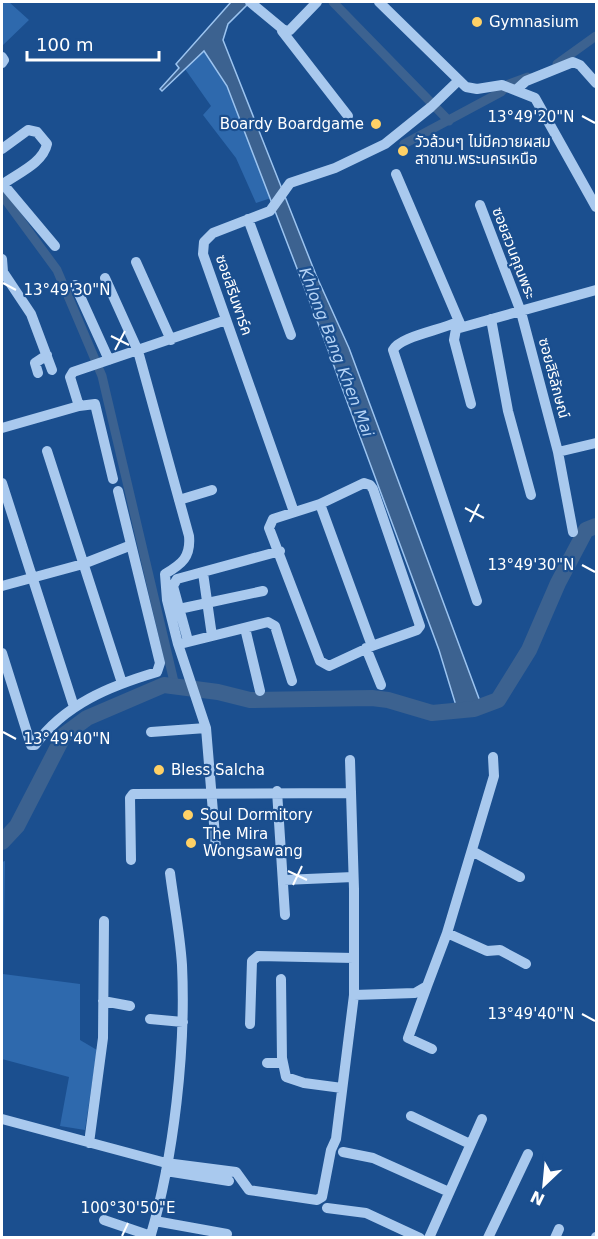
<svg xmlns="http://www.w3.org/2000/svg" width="598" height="1239" viewBox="0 0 598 1239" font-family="'DejaVu Sans','Noto Sans Thai',sans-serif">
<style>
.green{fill:#2e69ad}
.water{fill:#3c6290;stroke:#9cc4f0;stroke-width:1.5}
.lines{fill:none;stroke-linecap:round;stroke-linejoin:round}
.canal{stroke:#3c6290;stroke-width:9}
.river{stroke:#3c6290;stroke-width:16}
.minor{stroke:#a9c9ee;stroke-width:10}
.ticks{fill:none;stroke:#fff;stroke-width:2}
.poi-dot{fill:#ffd166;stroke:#1b4f8f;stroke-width:2}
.labels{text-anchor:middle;stroke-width:4.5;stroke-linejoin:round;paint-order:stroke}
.poi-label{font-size:15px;fill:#fff;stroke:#1b4f8f;text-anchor:start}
.street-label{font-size:15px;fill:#fff;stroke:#1b4f8f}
.water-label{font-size:16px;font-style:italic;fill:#b5d3f5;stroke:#1b4f8f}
.ticks-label{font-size:15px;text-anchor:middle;fill:#fff;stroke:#1b4f8f;stroke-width:4.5;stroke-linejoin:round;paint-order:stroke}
</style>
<rect width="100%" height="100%" fill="#1b4f8f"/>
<path class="green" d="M2 2H9L29 20 2 46Z
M204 51 227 86 271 198 256 203 236 158 203 115 211 106 185 69Z
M5 861 3 974 80 984V1040L97 1050 85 1130 60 1126 69 1077 2 1059V862Z"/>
<path class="water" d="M231 2H250L228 24 223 40 316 275 349 348 481 704 457 709 439 650 321 331 227 86 204 51 162 91 160 89 179 68 176 64Z"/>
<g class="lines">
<path class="canal" d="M333 2 449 121
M557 64 596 36
M404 144 501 92 509 84 528 77
M2 195 57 270 102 376 175 686"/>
<path class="river" d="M2 842 17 826 64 735 87 718 164 685 218 692 250 700 372 698 388 700 432 713 474 709 498 700 529 650 558 583 586 530 596 526"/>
<path class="minor" d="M250 2 285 31 290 30 317 2
M379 2 466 87 477 89 502 85 535 98 596 207
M282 31 348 116
M2 57 4 60 2 63
M516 90 526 81 573 62 580 65 596 83
M2 149 28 130 37 132 47 144C43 163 18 173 3 184L55 246
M396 174 461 326
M480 205 521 312 558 452 573 532
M248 219 291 335
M2 259 3 272 31 314 52 370
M136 262 171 340
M105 278 138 351 189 536C191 557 182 564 165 574L167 600 178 644 206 728 216 848
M75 285 109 360
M491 319 508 411 531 495
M459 321C443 330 400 336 393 350L477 601
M38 373 35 363 47 355
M471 404 454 340 456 329 596 290
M79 406 70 377 73 372 226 320
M2 428 79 406 95 404 113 479
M47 451 122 683
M558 452 596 443
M2 483 74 707
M364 483 370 485 373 489 420 626 417 630 372 646 329 666 320 661 269 528 273 519 320 504Z
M179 500 212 490
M320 504 372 646
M294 512 203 254 204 242 213 233 270 211 290 183 335 168 385 144 431 107 458 81
M203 573 212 636
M2 586 83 564 129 546
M179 609 263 591
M245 628 260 691
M187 637 173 586 177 579 280 551
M180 644 268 622 275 626 292 681
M366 648 381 685
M2 653 31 745H35C65 704 110 686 157 672L160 663 118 491
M151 732 206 728
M493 757 494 776 447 933 487 951 500 950 526 964
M277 791 285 915
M472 851 520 877
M131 860 130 798 133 794 351 793
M284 880 353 877
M427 986 408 1038 432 1049
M354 995 415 993 427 986 447 933
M103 1001 130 1006
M150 1019 183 1022
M250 1024 252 961 258 956 354 958
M282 1058 286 1077 304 1083 342 1088
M267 1063H278L282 1060 281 979
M411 1116 470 1144
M2 1119 166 1163 236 1172 249 1190 317 1200 322 1197 331 1150 336 1139 354 995V889L350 760
M89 1143 103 1038 104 921
M343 1152 373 1158 449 1192
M166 1171 229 1181
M327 1208 366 1213 420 1238
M104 1220 151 1236
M155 1221 227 1234
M150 1238C174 1157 186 1049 182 965 180 934 174 904 170 873
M429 1238 482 1119
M488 1238 528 1154
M555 1238 559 1229
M596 1238V1237"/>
</g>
<path class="ticks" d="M582 116 595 123M3 283 16 290M111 336 129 345M115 350 125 331M465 508 484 518M470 522 479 504M582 565 595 572M3 732 16 739M288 871 307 880M293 885 302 866M582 1014 595 1021M122 1236 128 1223"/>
<g class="poi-dot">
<circle cx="477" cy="22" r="6"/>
<circle cx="376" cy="124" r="6"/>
<circle cx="403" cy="151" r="6"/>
<circle cx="159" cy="770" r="6"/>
<circle cx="188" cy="815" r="6"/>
<circle cx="191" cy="843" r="6"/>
</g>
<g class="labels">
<g class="poi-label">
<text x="489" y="27">Gymnasium</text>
<text x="364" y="129" text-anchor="end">Boardy Boardgame</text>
<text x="415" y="147">วัวล้วนๆ ไม่มีควายผสม<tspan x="415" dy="17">สาขาม.พระนครเหนือ</tspan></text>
<text x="171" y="775">Bless Salcha</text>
<text x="200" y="820">Soul Dormitory</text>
<text x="203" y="839">The Mira<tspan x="203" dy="17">Wongsawang</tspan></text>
</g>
<g class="street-label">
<text transform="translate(514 253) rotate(69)" y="5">ซอยสวนคุณพระ</text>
<text transform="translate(234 295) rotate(71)" y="5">ซอยสิรีนพาร์ค</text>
<text transform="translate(554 378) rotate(75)" y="5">ซอยสิริลักษณ์</text>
</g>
<g class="water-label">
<text transform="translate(337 352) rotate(69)" y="6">Khlong Bang Khen Mai</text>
</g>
</g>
<g class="ticks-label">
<text x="531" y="122">13°49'20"N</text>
<text x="67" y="295">13°49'30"N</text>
<text x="531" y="570">13°49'30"N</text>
<text x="67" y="744">13°49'40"N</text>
<text x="531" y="1019">13°49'40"N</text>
<text x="128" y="1213">100°30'50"E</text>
</g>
<rect width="598" height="1239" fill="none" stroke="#ffffff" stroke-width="6"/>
<g transform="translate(544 1185) rotate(206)" stroke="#1b4f8f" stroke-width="4.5" paint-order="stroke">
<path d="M0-4.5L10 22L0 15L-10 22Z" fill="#ffffff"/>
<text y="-9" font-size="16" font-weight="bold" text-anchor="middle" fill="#ffffff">N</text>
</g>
<path d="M27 51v9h132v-9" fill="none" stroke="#ffffff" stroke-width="3"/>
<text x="36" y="51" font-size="18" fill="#ffffff" stroke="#1b4f8f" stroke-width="4.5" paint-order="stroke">100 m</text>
</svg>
